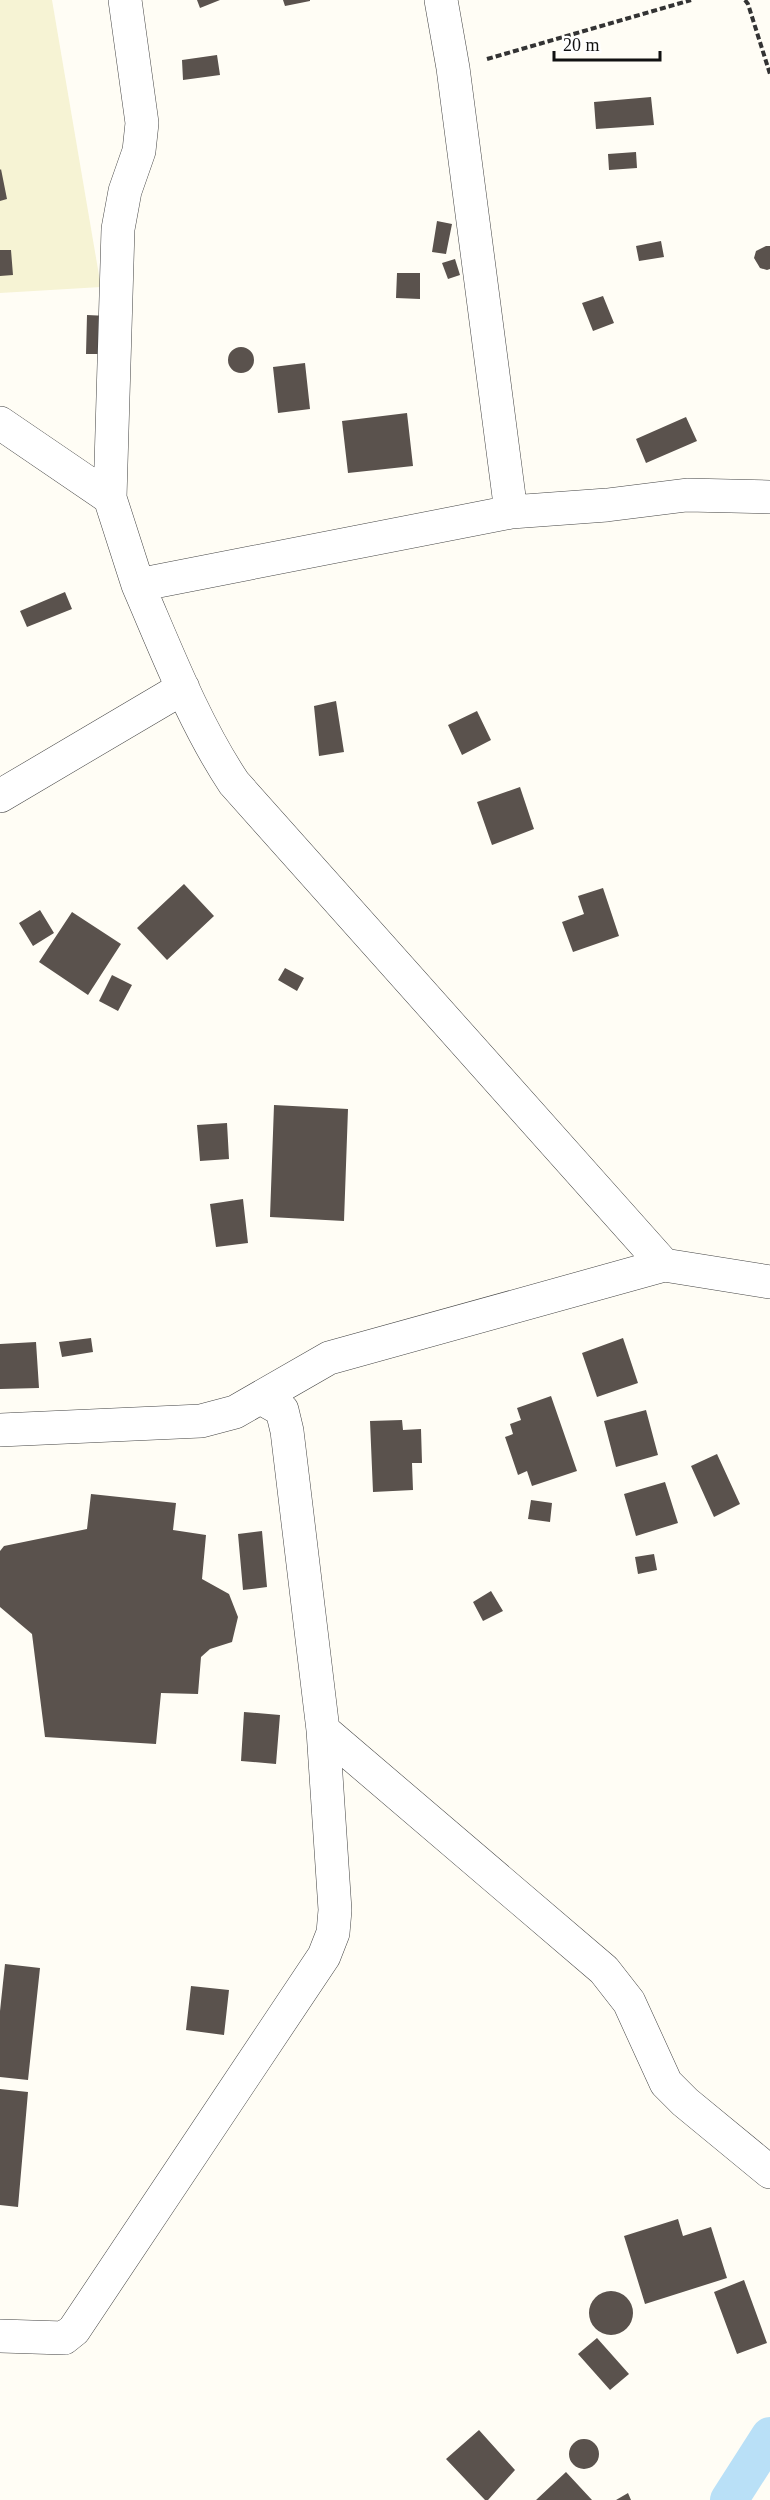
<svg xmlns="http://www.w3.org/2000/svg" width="770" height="2500" viewBox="0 0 770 2500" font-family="Georgia,serif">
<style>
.farmland{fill:#f6f3d4}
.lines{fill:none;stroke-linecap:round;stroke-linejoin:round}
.canal{stroke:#b9e0f7;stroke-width:38}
.building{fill:#5a524d}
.street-casing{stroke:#444;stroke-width:34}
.path{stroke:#333;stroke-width:4;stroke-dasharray:6 3;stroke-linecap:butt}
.street{stroke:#fff;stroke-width:33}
</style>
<rect width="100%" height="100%" fill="#fffdf5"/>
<path class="farmland" d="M0 0H52L101 287 0 293Z"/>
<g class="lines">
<path class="canal" d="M729 2500 770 2436"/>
</g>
<path class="building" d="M197 0H220L200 8Z
M283 0H310V1L285 6Z
M217 55 220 75 183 80 182 60Z
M651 97 654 125 596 129 594 102Z
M636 152 637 168 609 170 608 154Z
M1 169 7 199 0 201V170Z
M437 221 452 224 446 254 432 252Z
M661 241 664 257 639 261 636 246Z
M766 246H770V269L767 270 760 268 754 258 756 251Z
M0 250H11L13 275 0 276Z
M455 259 460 275 448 279 442 263Z
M397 273H420V299L396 298Z
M603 296 614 323 593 331 582 303Z
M87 315 108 316V354H86Z
M228 360a13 13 0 1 1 26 0a13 13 0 1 1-26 0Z
M305 363 310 409 278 413 273 367Z
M407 413 413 466 348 473 342 421Z
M686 417 697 441 646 463 636 439Z
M65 592 72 609 27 627 20 611Z
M336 701 344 752 319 756 314 706Z
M477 711 491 740 462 755 448 725Z
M520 787 534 829 492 845 477 802Z
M184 884 214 916 167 960 137 928Z
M603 888 619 936 573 952 562 922 584 914 578 896Z
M40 910 54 933 33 946 19 923Z
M72 912 121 944 88 995 39 962Z
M285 968 304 978 297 991 278 980Z
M112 975 132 985 118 1011 99 1001Z
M274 1105 348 1109 344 1221 270 1217Z
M227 1123 229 1159 200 1161 197 1125Z
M243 1199 248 1243 216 1247 210 1204Z
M91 1338 93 1352 62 1357 59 1342Z
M623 1338 638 1383 597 1397 582 1353Z
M36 1342 39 1388 0 1389V1344Z
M551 1396 577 1471 532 1486 527 1471 518 1475 505 1437 513 1434 510 1424 521 1420 517 1408Z
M646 1410 658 1455 616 1467 604 1421Z
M402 1420 403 1430 421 1429 422 1463H412L413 1490 373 1492 370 1421Z
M717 1454 740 1504 714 1517 691 1466Z
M665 1482 678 1523 636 1536 624 1494Z
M91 1494 176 1503 173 1530 206 1535 202 1579 229 1594 238 1617 232 1642 210 1649 201 1657 198 1694 161 1693 156 1744 45 1737 32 1634 0 1607V1551L4 1546 87 1529Z
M531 1500 552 1503 550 1522 528 1519Z
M262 1531 267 1587 243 1590 238 1534Z
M654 1554 657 1570 638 1574 635 1557Z
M491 1591 503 1611 483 1621 473 1602Z
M244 1712 280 1715 276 1764 241 1761Z
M5 1964 40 1968 28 2080 0 2077V2011Z
M191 1986 229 1990 224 2035 186 2030Z
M0 2089 28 2092 18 2207 0 2205Z
M678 2219 683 2236 711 2227 727 2278 645 2304 624 2236Z
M744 2280 767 2343 737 2354 714 2292Z
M589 2313a22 22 0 1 1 44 0a22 22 0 1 1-44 0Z
M597 2338 629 2374 610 2390 578 2354Z
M479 2430 515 2470 488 2500H485L446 2459Z
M569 2454a15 15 0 1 1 30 0a15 15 0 1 1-30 0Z
M566 2472 592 2500H536Z
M628 2493 631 2500H616Z"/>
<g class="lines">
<defs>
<path id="street" d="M441 0 453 68 511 512
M0 423 110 498 138 585 511 512 607 505 687 495 770 497
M110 498 118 229 125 191 139 151 142 123 125 0
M138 585C167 652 194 723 234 783L664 1265
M0 796 183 688
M261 1398 282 1410 287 1431 323 1730 604 1970 629 2002 666 2083 685 2102 770 2172
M0 1430 201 1421 235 1412 329 1358 664 1265 770 1282
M0 2336 64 2338 74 2330 324 1956 333 1933 335 1910 323 1730"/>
</defs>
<use href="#street" class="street-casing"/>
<path class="path" d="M745 0 748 4 770 74
M487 59 691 0"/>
<use href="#street" class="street"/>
</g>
<path d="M554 51v9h106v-9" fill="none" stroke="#111111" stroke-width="3"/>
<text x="563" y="51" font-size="18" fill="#111111" stroke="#ffffff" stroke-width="4.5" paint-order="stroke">20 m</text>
</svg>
